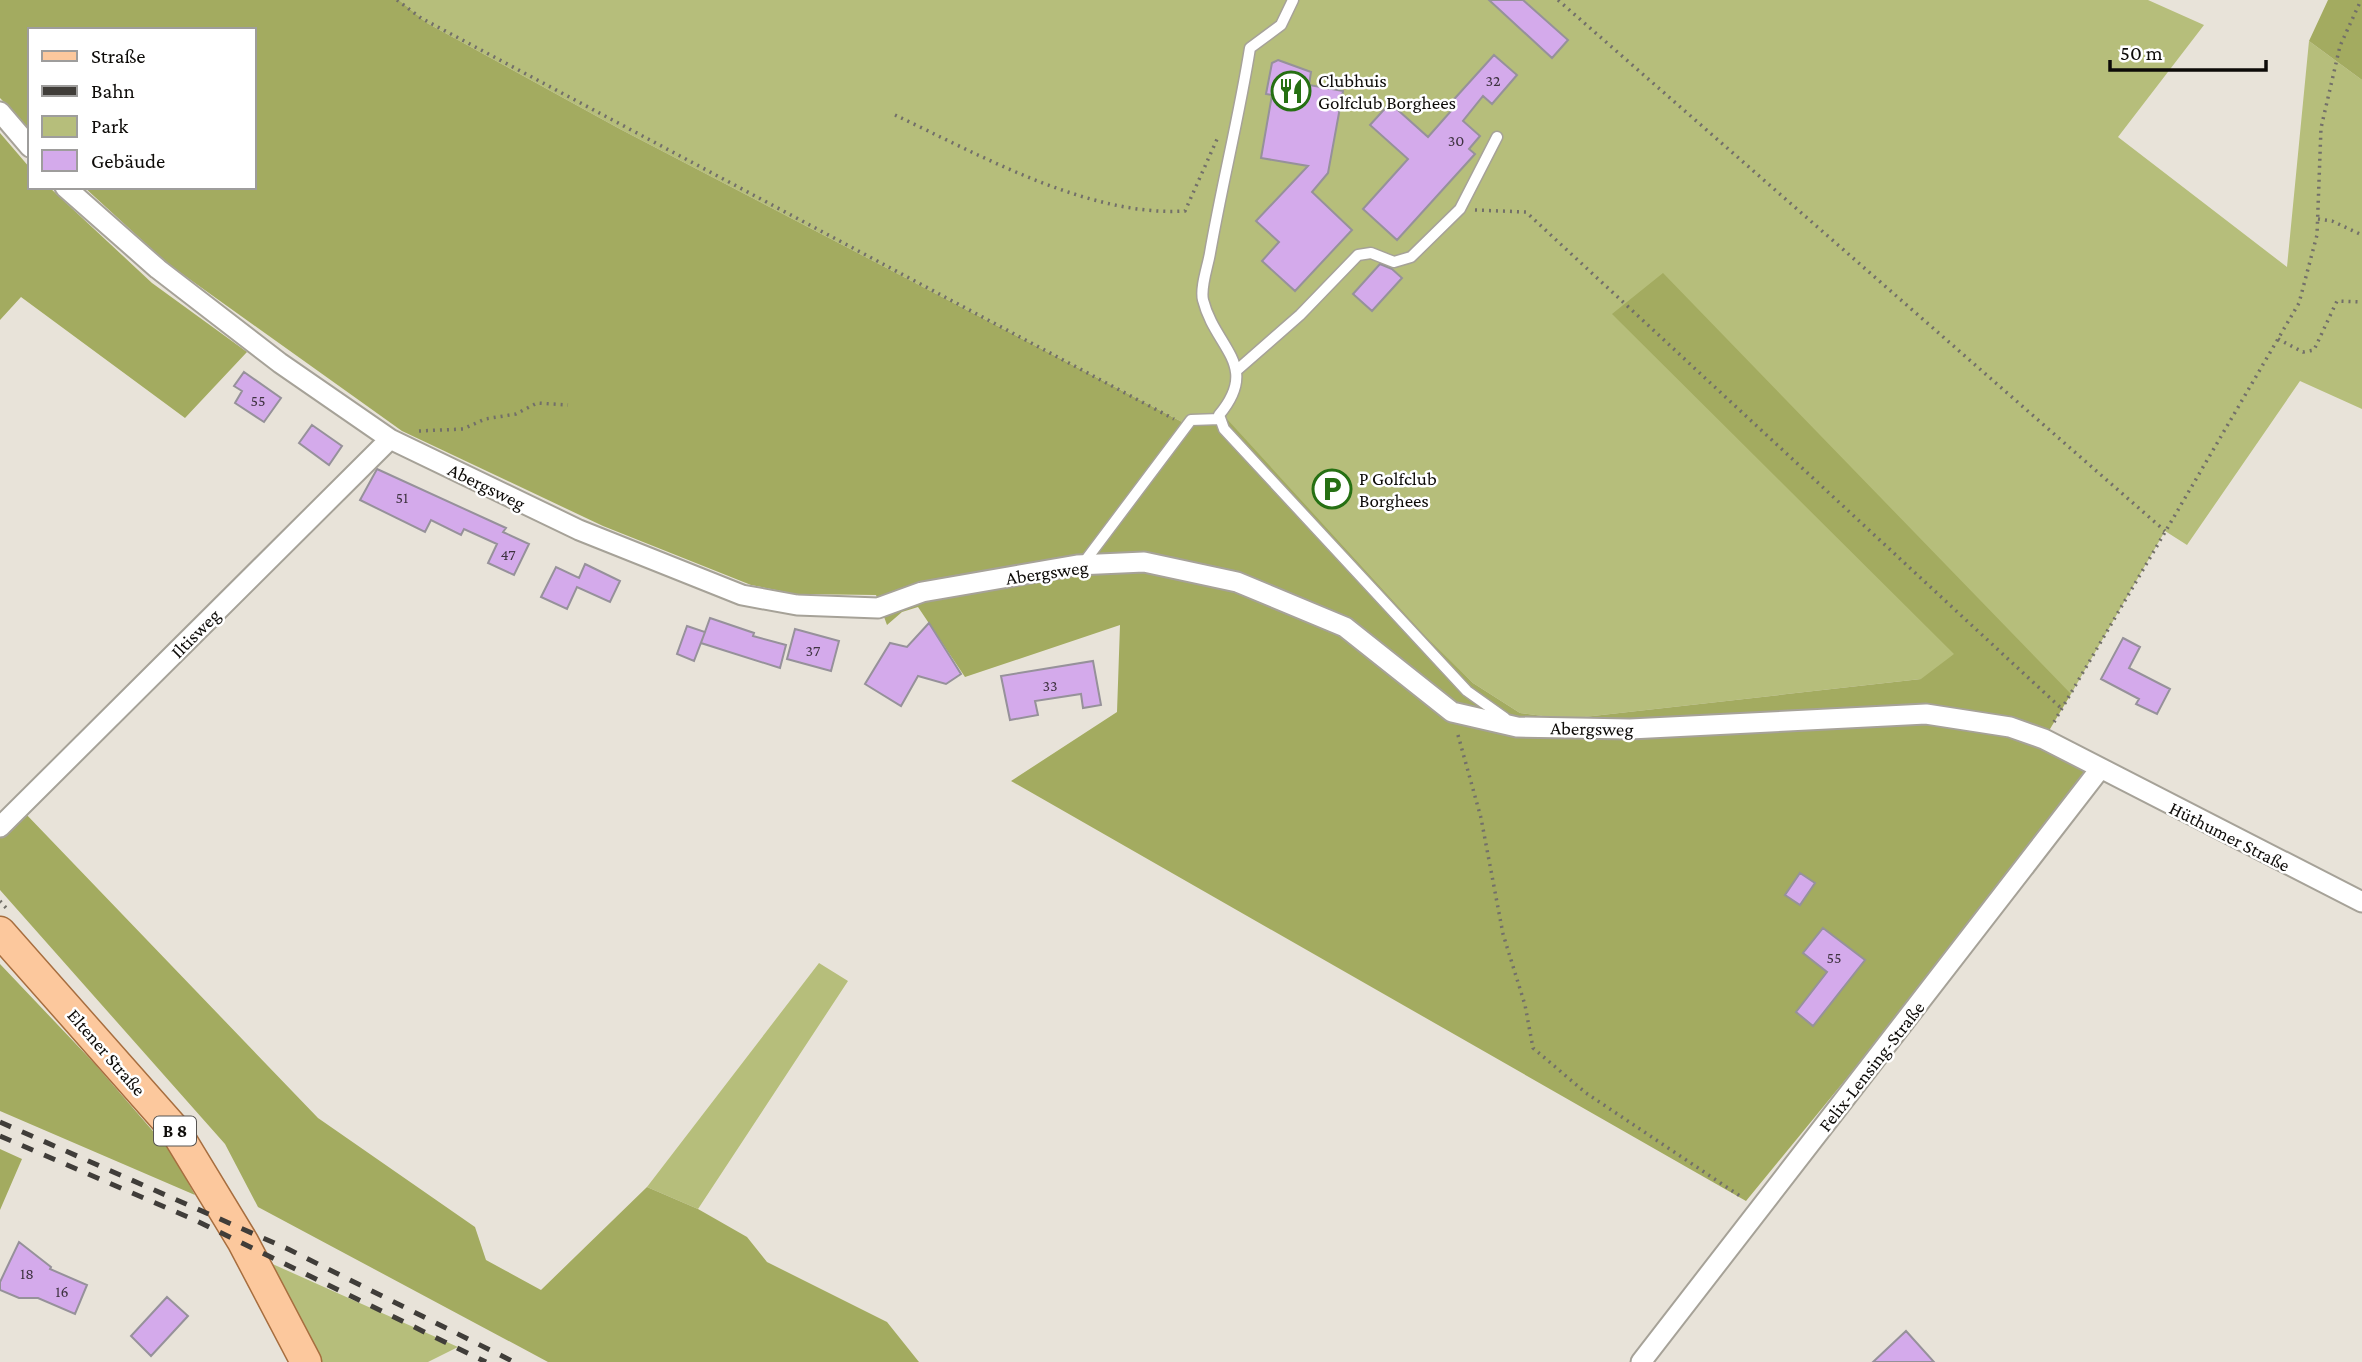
<svg xmlns="http://www.w3.org/2000/svg" width="2362" height="1362" viewBox="0 0 2362 1362" font-family="'Crimson Pro',serif">
<style>
.green{fill:#b6be7b}
.forest{fill:#a3ab60}
.building{fill:#d4aaeb;stroke:#96919a;stroke-width:2}
.lines{fill:none;stroke-linecap:round;stroke-linejoin:round}
.service-casing{stroke:#a6a298;stroke-width:13}
.minor-casing{stroke:#a6a298;stroke-width:23}
.primary-casing{stroke:#a76e3f;stroke-width:33}
.path{stroke:#726f69;stroke-width:3.5;stroke-dasharray:2 5;stroke-linecap:butt}
.service{stroke:#fff;stroke-width:10}
.minor{stroke:#fff;stroke-width:19}
.primary{stroke:#fcc89d;stroke-width:30}
.rail{stroke:#403d39;stroke-width:5;stroke-dasharray:12 12;stroke-linecap:butt}
.labels{text-anchor:middle;stroke-width:5;stroke-linejoin:round;paint-order:stroke}
.number-label{font-size:16px;fill:#3f3341}
.shield{fill:#fff;stroke:#565452;stroke-width:2}
.shield-label{font-size:18px;font-weight:bold;fill:#0d0b08}
.poi-label{font-size:19px;fill:#0d0b08;stroke:#fff;text-anchor:start}
.street-label{font-size:19px;fill:#0d0b08;stroke:#fff}
</style>
<rect width="100%" height="100%" fill="#e8e3d9"/>
<path class="green" d="M399 0H2148L2204 25 2118 137 2287 267 2309 41 2362 80V409L2300 381 2187 545 2165 531 2071 694 1921 679 1566 719 1520 713 1473 683 1425 637 1352 557 1186 424 620 129 427 23Z
M819 963 848 981 698 1209 647 1187Z
M248 1253 458 1347 428 1362H306Z"/>
<path class="forest" d="M0 0H399L427 23 620 129 1186 424 1226 418 1426 637 1473 683 1520 713 1566 719 1921 679 1954 654 1612 314 1663 273 2071 694 2044 739 2100 769 1746 1201 1011 781 1117 712 1120 625 965 677 918 607 902 612 887 625 876 595 796 594 751 585 603 526 402 431 167 263 84 187H254V30H30V130L0 98Z
M2328 0H2362V80L2309 41Z
M0 133 30 168V187H49L152 283 247 352 185 418 21 297 0 320Z
M24 812 318 1118 475 1227 486 1260 541 1290 647 1187 698 1209 747 1237 767 1262 887 1322 919 1362H548L258 1207 225 1144 0 890V834Z
M0 964 94 1063 171 1152 195 1195 0 1111Z
M0 1149 22 1159 0 1210Z"/>
<path class="building" d="M1489 0H1523L1568 40 1552 58Z
M1494 55 1517 75 1492 104 1483 96 1463 121 1480 136 1469 149 1475 154 1397 240 1363 209 1408 159 1370 125 1390 103 1428 137 1451 111 1447 107Z
M1278 60 1311 72 1309 85 1343 91 1328 173 1312 192 1352 230 1295 291 1262 261 1279 242 1256 221 1308 166 1261 158 1272 95 1266 94 1272 63Z
M1380 264 1392 269 1402 278 1372 311 1353 294Z
M244 372 281 398 264 422 235 403 242 391 234 386Z
M312 425 342 446 329 465 299 443Z
M377 469 506 528 503 532 529 544 514 575 488 563 497 544 464 529 461 535 431 520 425 532 360 500Z
M585 564 620 581 610 602 577 587 567 609 541 597 556 567 579 578Z
M710 618 754 633 753 636 786 645 780 668 701 643Z
M929 623 961 674 946 684 918 676 901 706 865 684 890 643 907 647Z
M687 626 705 632 694 661 677 654Z
M795 629 839 641 831 671 787 659Z
M2123 638 2140 647 2129 668 2170 689 2157 714 2136 704 2139 699 2101 679Z
M1093 661 1101 705 1083 708 1081 694 1035 701 1038 715 1010 720 1001 676Z
M1800 873 1815 883 1800 905 1785 895Z
M1823 928 1865 960 1813 1026 1796 1012 1827 972 1803 953Z
M19 1242 51 1267 50 1269 87 1285 75 1314 38 1298H19L0 1290V1282Z
M167 1297 188 1316 151 1356 131 1336Z
M1906 1331 1934 1362H1873Z"/>
<g class="lines">
<defs>
<path id="service" d="M1293 0 1281 25 1250 48C1239 117 1222 184 1210 253 1208 266 1200 287 1203 300 1215 348 1261 365 1219 415L1224 429 1467 691 1505 718
M1236 371 1300 315 1358 255 1371 253 1394 262 1411 257 1460 209 1497 137
M1082 565 1191 420 1220 419"/>
<path id="minor" d="M0 112 30 147
M65 187 158 269 280 363 390 439 579 530 742 595 797 605 878 608 922 592 1077 565 1144 562 1237 582 1345 627 1452 712 1517 727 1630 729 1926 714 2010 727 2044 739 2362 902
M0 827 390 439
M1641 1362 2100 769"/>
<path id="primary" d="M0 932 175 1130 243 1242 306 1362"/>
</defs>
<use href="#service" class="service-casing"/>
<use href="#minor" class="minor-casing"/>
<use href="#primary" class="primary-casing"/>
<path class="path" d="M397 0 421 18 1174 419
M1558 0 2165 531
M895 115C980 155 1089 217 1185 211L1218 137
M1475 210 1526 212 2062 709
M2318 219 2332 221 2362 235
M2278 339 2303 352 2314 350 2337 301 2362 302
M419 431 463 429 485 419 516 414 537 403 568 405
M2054 722 2299 303 2317 235 2321 128 2340 46 2361 0
M1458 735 1481 818 1503 934 1525 1005 1533 1048 1586 1093 1743 1198
M0 901 7 909"/>
<use href="#service" class="service"/>
<use href="#minor" class="minor"/>
<use href="#primary" class="primary"/>
<path class="rail" d="M0 1122 288 1249 514 1362
M0 1136 197 1221 486 1362"/>
</g>
<defs>
<symbol id="restaurant-ring" viewBox="-11 -11 22 22"><circle r="9.5" fill="#fff" stroke="#267013" stroke-width="1.5"/><path d="M-5-6h1v4h1v-4h1v4h1v-4h1v5L-1.5 .5V6h-2V.5L-5-1ZM5-6V6H3V1.5H1.5Q1.5-4 5-6Z" fill="#267013"/></symbol>
<symbol id="parking-ring" viewBox="-11 -11 22 22"><circle r="9.5" fill="#fff" stroke="#267013" stroke-width="1.5"/><path d="M-3.5-5.5H1a3.5 3.5 0 0 1 0 7H-1V5.5H-3.5ZM-1-3.4V-.6H.8a1.4 1.4 0 0 0 0-2.8Z" fill="#267013"/></symbol>
</defs>
<g fill-rule="evenodd">
<use href="#restaurant-ring" x="1269" y="69" width="44" height="44"/>
<use href="#parking-ring" x="1310" y="467" width="44" height="44"/>
</g>
<g class="labels">
<g class="number-label">
<text x="1493" y="86">32</text>
<text x="1456" y="146">30</text>
<text x="258" y="406">55</text>
<text x="402" y="503">51</text>
<text x="508" y="560">47</text>
<text x="813" y="656">37</text>
<text x="1050" y="691">33</text>
<text x="1834" y="963">55</text>
<text x="27" y="1279">18</text>
<text x="62" y="1297">16</text>
</g>
<rect class="shield" x="154" y="1116.5" width="42" height="29" rx="5"/>
<g class="shield-label">
<text x="175" y="1137">B 8</text>
</g>
<g class="poi-label">
<text x="1318" y="87">Clubhuis<tspan x="1318" dy="22">Golfclub Borghees</tspan></text>
<text x="1359" y="485">P Golfclub<tspan x="1359" dy="22">Borghees</tspan></text>
</g>
<g class="street-label">
<text transform="translate(487 486) rotate(26)" y="7">Abergsweg</text>
<text transform="translate(1047 572) rotate(-8)" y="7">Abergsweg</text>
<text transform="translate(195 633) rotate(-45)" y="7">Iltisweg</text>
<text transform="translate(1592 728) rotate(1)" y="7">Abergsweg</text>
<text transform="translate(2230 836) rotate(27)" y="7">Hüthumer Straße</text>
<text transform="translate(107 1052) rotate(49)" y="7">Eltener Straße</text>
<text transform="translate(1871 1066) rotate(-52)" y="7">Felix-Lensing-Straße</text>
</g>
</g>
<rect x="28" y="28" width="228" height="161" fill="#ffffff" stroke="#9e9d9c" stroke-width="2"/>
<rect x="42" y="51" width="35" height="10" fill="#fcc89d" stroke="#9e9d9c" stroke-width="2"/>
<text x="91" y="63" font-size="21" fill="#0d0b08">Straße</text>
<rect x="42" y="86" width="35" height="10" fill="#403d39" stroke="#9e9d9c" stroke-width="2"/>
<text x="91" y="98" font-size="21" fill="#0d0b08">Bahn</text>
<rect x="42" y="116" width="35" height="21" fill="#b6be7b" stroke="#9e9d9c" stroke-width="2"/>
<text x="91" y="133" font-size="21" fill="#0d0b08">Park</text>
<rect x="42" y="150" width="35" height="21" fill="#d4aaeb" stroke="#9e9d9c" stroke-width="2"/>
<text x="91" y="168" font-size="21" fill="#0d0b08">Gebäude</text>
<path d="M2110 60v10h156v-10" fill="none" stroke="#0d0b08" stroke-width="3.5"/>
<text x="2120" y="60" font-size="21" fill="#0d0b08" stroke="#ffffff" stroke-width="5" paint-order="stroke">50 m</text>
</svg>
